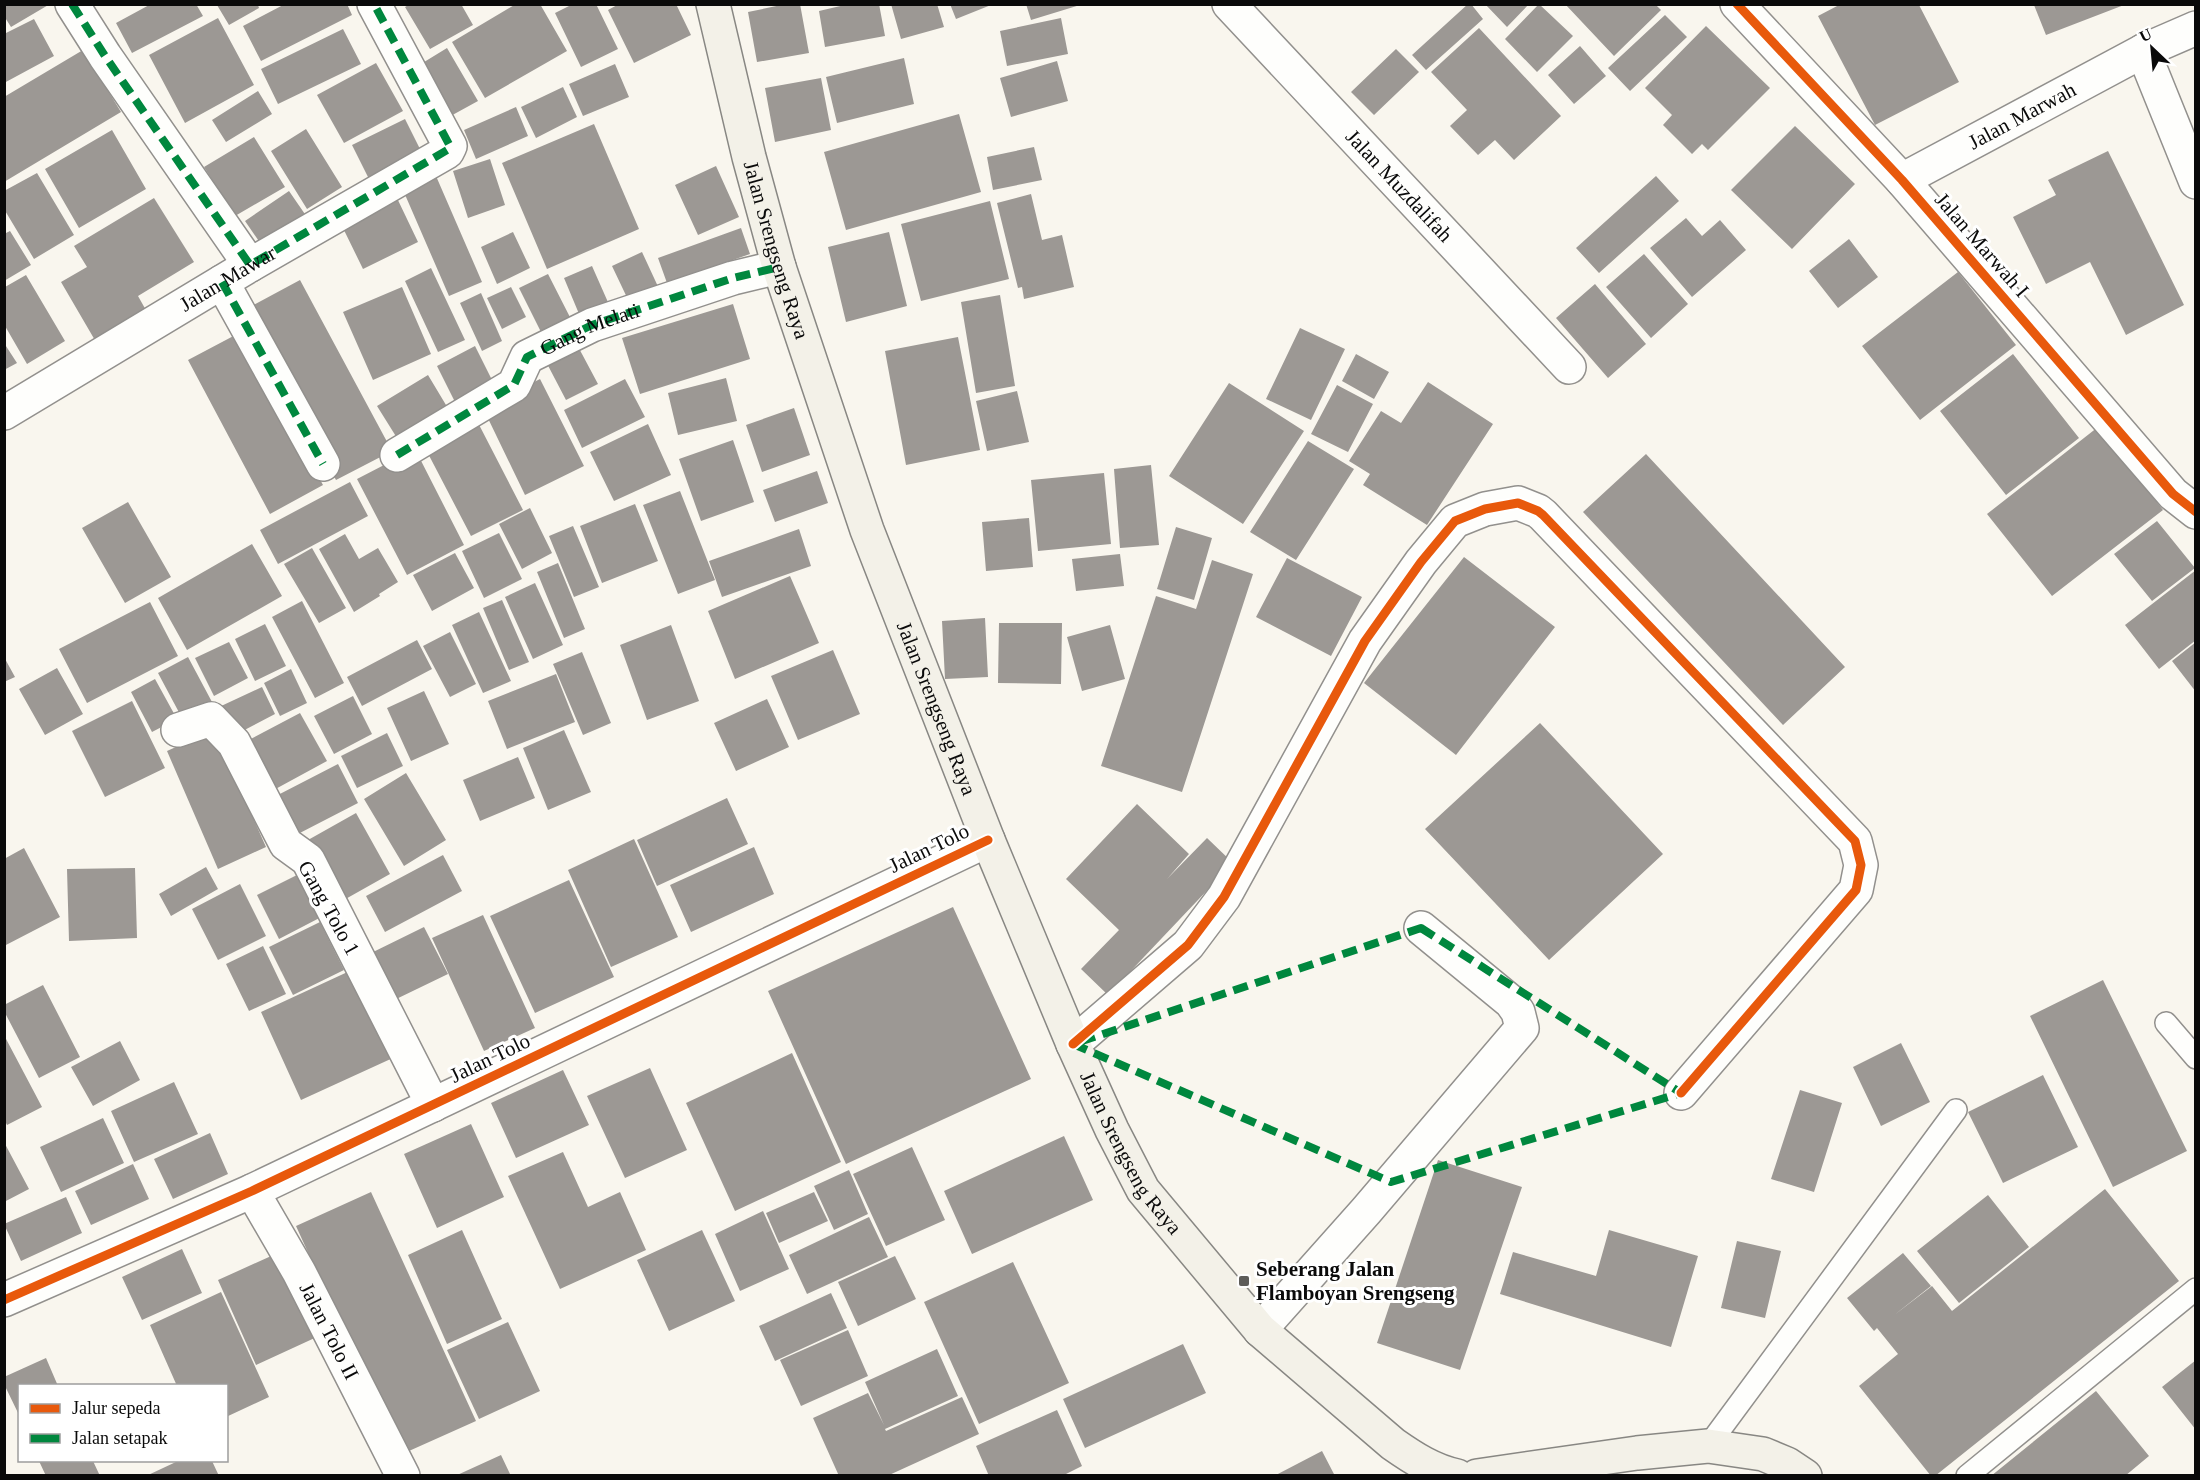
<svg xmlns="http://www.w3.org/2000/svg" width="2200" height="1480" viewBox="0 0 2200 1480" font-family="'Times New Roman',serif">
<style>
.building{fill:#9c9894}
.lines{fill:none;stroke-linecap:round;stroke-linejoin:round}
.lane-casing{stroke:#92908d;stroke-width:24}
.street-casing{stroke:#92908d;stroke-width:36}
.secondary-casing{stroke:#888783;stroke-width:36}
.lane{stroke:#fefefc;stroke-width:21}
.street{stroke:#fefefc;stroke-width:33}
.secondary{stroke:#f3f1e8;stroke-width:33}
.quiet{stroke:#00873e;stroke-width:8;stroke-dasharray:15 8;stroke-linecap:butt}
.cycleway-casing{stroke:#fff;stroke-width:13}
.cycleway{stroke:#e8590c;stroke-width:9}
.poi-dot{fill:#5e5d5a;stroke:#fff;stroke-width:2}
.labels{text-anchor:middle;stroke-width:6;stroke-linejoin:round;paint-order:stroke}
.street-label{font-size:21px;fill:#0a0a0a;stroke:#fff}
.poi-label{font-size:21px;font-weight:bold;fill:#0a0a0a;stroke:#fff;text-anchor:start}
</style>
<rect width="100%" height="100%" fill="#f9f6ee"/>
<path class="building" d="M4 4H50L11 27 4 16Z
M151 4H196L203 16 132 53 116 23Z
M285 4H347L352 15 261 61 243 26Z
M410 4H461L473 25 430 49 405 7Z
M516 4H540L567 51 485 98 452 42Z
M573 4H596L618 49 581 67 555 13Z
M619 4H676L691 35 634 63 608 10Z
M786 4H800L809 53 757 62 748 12Z
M849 4H879L885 36 825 47 819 11Z
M891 4H937L944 27 901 39Z
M950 4H991V5L956 19Z
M1026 4H1080V5L1031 20Z
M1468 4H1471L1483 19 1426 70 1412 55Z
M1485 4H1529L1507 27Z
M1539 4 1573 36 1537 72 1505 39Z
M1565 4H1655L1661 10 1614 56Z
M217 5H258L259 8 229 25Z
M1839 5H1919L1959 82 1875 125 1818 16Z
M2034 5H2124L2046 35Z
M1665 15 1687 37 1630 91 1608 68Z
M218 18 254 85 185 123 149 55Z
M1061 18 1068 54 1007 66 1000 31Z
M34 19 54 56 4 83V34Z
M1706 26 1770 88 1708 150 1702 144 1692 154 1663 125 1672 115 1645 88Z
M1479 28 1561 116 1514 160 1495 140 1478 155 1450 126 1467 110 1431 72Z
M343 29 361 64 278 104 261 69Z
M1580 46 1606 76 1574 104 1548 75Z
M447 48 478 101 447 118 416 67Z
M1396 49 1419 72 1374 115 1351 92Z
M83 50 121 112 4 182V97Z
M904 58 914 104 837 123 826 77Z
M1057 61 1068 101 1011 117 1000 78Z
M376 63 403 111 344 143 317 95Z
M615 64 629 97 583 116 569 84Z
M821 78 831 130 775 142 765 88Z
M563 87 577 117 536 138 521 107Z
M258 91 272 114 226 142 212 120Z
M516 107 528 136 476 159 464 130Z
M959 114 981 192 846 230 824 152Z
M405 119 425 159 372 185 352 145Z
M594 124 639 229 547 269 502 163Z
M1795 126 1855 184 1792 249 1731 190Z
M306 129 342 187 307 209 271 151Z
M112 130 146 189 79 228 45 169Z
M254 137 285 187 235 216 204 167Z
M1034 147 1042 180 993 190 987 157Z
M2108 151 2184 305 2126 335 2090 262 2046 284 2013 217 2056 195 2048 180Z
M490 159 505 205 468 218 453 171Z
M716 166 739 217 698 235 675 185Z
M37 173 74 235 34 259 4 209V191Z
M436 176 482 282 449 296 403 190Z
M1656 176 1679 201 1599 273 1576 248Z
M289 191 309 220 265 250 245 221Z
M1031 194 1042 240 1062 235 1074 287 1024 299 1022 287 1018 288 997 203Z
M396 196 418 242 363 269 341 224Z
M154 198 194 262 138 296 147 312 96 342 61 282 87 267 74 246Z
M990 201 1009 279 921 301 901 224Z
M1686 218 1702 236 1720 220 1746 250 1692 297 1650 248Z
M741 228 750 254 667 283 658 258Z
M10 231 31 265 4 281V234Z
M513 232 530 268 497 284 481 247Z
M889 232 907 306 846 322 828 247Z
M1849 239 1878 277 1838 308 1809 271Z
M642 252 661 293 632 308 612 266Z
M1644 254 1688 304 1651 338 1606 287Z
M592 266 611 309 582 321 564 278Z
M431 268 465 340 438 352 405 281Z
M1958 272 2016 345 1920 420 1862 346Z
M548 274 575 327 546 342 519 288Z
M26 275 65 341 27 364 5 326V287Z
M300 280 392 451 336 480 244 310Z
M1595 284 1646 344 1608 378 1556 318Z
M402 287 431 354 373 380 343 312Z
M511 287 526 317 502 329 487 298Z
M481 293 502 341 482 351 460 303Z
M1000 295 1015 386 976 393 961 302Z
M733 304 750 359 640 394 622 338Z
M1300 328 1345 349 1311 420 1266 399Z
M241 332 323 485 270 514 188 360Z
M958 337 980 450 906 465 885 351Z
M574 339 598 384 566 400 543 356Z
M4 343 17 363 4 370Z
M475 346 494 384 456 404 437 366Z
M1356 354 1389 372 1374 399 1342 381Z
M2013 354 2079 438 2006 495 1940 411Z
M428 375 452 415 402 446 377 406Z
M726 378 737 421 678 435 668 393Z
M540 379 584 466 525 495 483 408Z
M625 379 645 417 582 448 564 410Z
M1428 382 1493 424 1427 525 1363 485 1370 474 1349 461 1381 411 1401 423Z
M1229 383 1304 431 1243 524 1169 476Z
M1337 385 1373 404 1348 452 1311 434Z
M1017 391 1029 442 987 451 976 401Z
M794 408 810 455 762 472 746 425Z
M474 415 523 510 471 536 422 442Z
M648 424 671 475 614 501 590 452Z
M2098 427 2163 510 2052 596 1987 514Z
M733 440 754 502 701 521 679 459Z
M1308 441 1354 469 1296 560 1250 532Z
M415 449 464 545 407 575 357 479Z
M1646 454 1845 667 1783 725 1583 512Z
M1151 465 1159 545 1120 548 1114 469Z
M817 471 828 503 775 522 763 490Z
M1104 473 1111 544 1038 551 1031 480Z
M350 482 368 516 278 564 260 530Z
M680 491 715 580 678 594 643 505Z
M128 502 171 577 125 603 82 528Z
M635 504 658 561 602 583 580 526Z
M530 508 552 553 522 569 499 524Z
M1029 518 1033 567 986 571 982 522Z
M2157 521 2195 568 2152 601 2114 554Z
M573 526 599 587 574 597 549 536Z
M1176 527 1212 538 1194 600 1157 589Z
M799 529 811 566 722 597 709 561Z
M499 533 522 579 484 598 462 551Z
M345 534 359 559 378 548 398 582 379 594 380 596 354 612 319 549Z
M252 544 282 596 187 650 158 598Z
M312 548 346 608 319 623 284 564Z
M455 553 474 588 432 611 413 575Z
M1120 554 1124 586 1076 591 1072 559Z
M1464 557 1555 627 1456 755 1364 683Z
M1287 558 1362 597 1331 656 1256 617Z
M1212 560 1253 574 1182 792 1101 766 1156 596 1196 609Z
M558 563 585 629 564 638 537 572Z
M2196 570V640L2159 669 2125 625Z
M790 576 819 643 735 679 708 611Z
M535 583 563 645 533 659 505 597Z
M502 600 529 662 509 670 483 608Z
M302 601 344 683 315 698 272 617Z
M150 602 178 656 87 703 59 649Z
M479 612 511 681 483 693 452 625Z
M985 618 988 677 945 679 942 621Z
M999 623H1062L1061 684 998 683Z
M265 624 286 666 255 681 235 639Z
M671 625 699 701 647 720 620 645Z
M1110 625 1125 679 1082 691 1067 637Z
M450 632 476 684 450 697 423 646Z
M417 640 432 669 362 706 347 677Z
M229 642 248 678 214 696 195 658Z
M2196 642V692L2172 661Z
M833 650 860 714 798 740 771 676Z
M582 652 611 723 583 735 553 664Z
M4 657 15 677 4 682Z
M188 657 212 702 182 718 158 673Z
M57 668 83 714 45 735 19 689Z
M291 669 307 703 280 716 264 683Z
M556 674 575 722 507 749 488 701Z
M155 679 177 719 152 732 131 692Z
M262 687 275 714 233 736 219 707Z
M424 691 449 744 411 761 387 708Z
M353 696 372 734 334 754 314 716Z
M767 699 789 747 736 771 714 723Z
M132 701 165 768 105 797 72 731Z
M300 713 327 761 270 792 243 743Z
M1540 723 1663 854 1549 960 1425 829Z
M214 730 266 847 218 869 167 751Z
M564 730 591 792 548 810 523 748Z
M387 733 403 766 357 788 341 756Z
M518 757 535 798 480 821 463 780Z
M338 764 358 803 294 836 274 797Z
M406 773 446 840 404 866 364 799Z
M727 798 748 844 657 886 637 840Z
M1137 804 1189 854 1167 879 1207 838 1233 863 1108 995 1081 969 1119 930 1066 879Z
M356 813 390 874 342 901 308 840Z
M634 839 678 937 611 967 568 870Z
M754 847 774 894 691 932 670 885Z
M24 848 60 917 4 946V859Z
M443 855 462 891 385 932 366 896Z
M206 867 218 889 171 916 159 894Z
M135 868 137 938 69 941 67 869Z
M307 870 329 913 279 939 257 895Z
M569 880 614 977 535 1013 490 916Z
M240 884 266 936 218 960 192 909Z
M953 907 1031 1079 846 1164 768 991Z
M483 915 535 1028 484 1051 432 938Z
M320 922 344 970 293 995 269 947Z
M424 927 448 974 388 1003 365 956Z
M263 946 286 994 249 1011 226 964Z
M354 969 395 1057 301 1100 261 1012Z
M2103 980 2187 1151 2113 1187 2030 1016Z
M43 985 80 1057 39 1078 4 1011V1005Z
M5 1037 42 1107 7 1125 5 1121Z
M120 1041 140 1080 93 1106 71 1067Z
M1901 1043 1930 1102 1881 1126 1853 1067Z
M792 1053 841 1162 735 1211 686 1103Z
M650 1068 687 1150 625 1178 587 1096Z
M563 1070 589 1125 516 1158 491 1103Z
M2043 1075 2078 1147 2003 1183 1968 1112Z
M174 1082 198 1134 134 1162 111 1111Z
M1800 1090 1842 1103 1814 1192 1771 1179Z
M103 1118 124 1163 61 1192 40 1147Z
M471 1124 504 1197 437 1228 404 1154Z
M210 1133 228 1174 173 1199 154 1159Z
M1064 1136 1093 1200 972 1254 944 1191Z
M4 1142 29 1189 4 1202Z
M912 1147 945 1220 886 1246 853 1174Z
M563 1152 588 1207 620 1192 646 1250 560 1289 508 1176Z
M1438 1160 1522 1187 1460 1370 1377 1343Z
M133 1164 149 1199 91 1225 75 1191Z
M849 1170 868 1214 834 1230 814 1186Z
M2105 1189 2179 1281 1935 1476H1931L1859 1386 1898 1354 1877 1328 1874 1331 1847 1298 1903 1253 1931 1286 1893 1316 1932 1286 1952 1311Z
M371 1192 476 1421 400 1455 296 1226Z
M814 1192 828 1221 779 1243 766 1213Z
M1988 1195 2029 1247 1959 1303 1917 1251Z
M66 1197 82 1233 21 1261 4 1224Z
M763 1211 789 1269 740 1291 715 1234Z
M869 1217 888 1257 807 1294 789 1255Z
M462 1230 502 1319 447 1344 408 1255Z
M702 1230 735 1301 669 1331 637 1260Z
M1609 1230 1698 1256 1671 1347 1500 1294 1513 1252 1596 1276Z
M1737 1241 1781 1251 1765 1318 1721 1308Z
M182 1249 202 1293 142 1320 122 1277Z
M280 1252 319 1336 256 1365 218 1280Z
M895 1256 916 1299 858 1326 838 1282Z
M1013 1262 1069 1383 979 1424 924 1302Z
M221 1292 269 1397 226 1417V1386H177L150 1325Z
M831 1293 847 1328 775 1361 759 1326Z
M508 1322 540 1391 479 1419 447 1350Z
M848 1330 868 1376 801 1406 780 1360Z
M1183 1344 1206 1393 1085 1448 1063 1399Z
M937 1349 958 1396 885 1429 886 1431 962 1397 979 1434 887 1476H839L813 1418 868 1393 884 1425 865 1382Z
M46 1358 58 1386H20V1417L4 1384V1377Z
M2196 1360V1430L2162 1387Z
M2096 1391 2149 1456 2125 1476H1991Z
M1057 1410 1082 1466 1062 1476H989L976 1446Z
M1322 1451 1335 1476H1274Z
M501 1455 511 1476H455Z
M39 1461H93L100 1476H46Z
M178 1461H212L219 1476H146Z"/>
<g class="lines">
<defs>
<path id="lane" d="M2166 1023 2196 1058
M1708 1446 1956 1110
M1967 1476 2196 1289"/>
<g id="street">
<path d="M72 4 105 56 250 265"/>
<path id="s1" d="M1229 4 1569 367"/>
<path d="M1737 4 1902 180 2173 494 2196 512"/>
<path d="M2143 51 2196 182"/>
<path id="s2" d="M1902 180 2143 51 2196 28"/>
<path d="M222 282 323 464"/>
<path id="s3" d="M4 413 250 265 447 152 450 146 374 4"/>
<path d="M397 455 514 385 527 357 592 325 733 278 779 267"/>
<path d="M178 730 211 719 234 743 286 844 308 860 433 1105"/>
<path d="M1073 1044 1188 945 1224 897 1365 641 1421 562 1455 521 1485 509 1518 503 1538 511 1543 515 1855 841 1861 865 1856 890 1681 1093"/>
<path id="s4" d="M252 1191 299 1272 403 1476"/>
<path d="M4 1300 252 1191 988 840"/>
<path d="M1260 1330 1366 1211 1522 1028 1518 1012 1511 1002 1421 928"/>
</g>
<g id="secondary">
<path id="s5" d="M713 4 749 157 779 267 867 530 988 840 1073 1044 1112 1130 1143 1190 1260 1330 1393 1444C1413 1458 1433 1471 1457 1476"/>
<path d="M1477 1476 1637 1453 1708 1446 1763 1454 1787 1464 1805 1476"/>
</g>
</defs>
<use href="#lane" class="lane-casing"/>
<use href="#street" class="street-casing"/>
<use href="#secondary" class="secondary-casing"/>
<use href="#lane" class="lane"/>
<use href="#street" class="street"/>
<use href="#secondary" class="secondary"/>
<g class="quiet">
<path d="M72 4 105 56 250 265 449 149 450 146 374 4"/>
<path d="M222 282 323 464"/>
<path id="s6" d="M397 455 514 385 527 357 592 325 733 278 779 267"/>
<path d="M1421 928 1681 1093 1391 1182 1073 1044Z"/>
</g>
<defs>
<path id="cycleway" d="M1737 4 1902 180 2173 494 2196 512
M1073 1044 1188 945 1224 897 1365 641 1421 562 1455 521 1485 509 1518 503 1538 511 1543 515 1855 841 1861 865 1856 890 1681 1093
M4 1300 252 1191 988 840"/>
</defs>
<use href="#cycleway" class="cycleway-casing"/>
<use href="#cycleway" class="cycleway"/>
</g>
<rect class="poi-dot" x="1238" y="1275" width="12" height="12" rx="3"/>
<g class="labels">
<g class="street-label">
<text dy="7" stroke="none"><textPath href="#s2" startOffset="136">Jalan Marwah</textPath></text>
<text dy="7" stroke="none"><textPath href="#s1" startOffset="249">Jalan Muzdalifah</textPath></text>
<text transform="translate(1982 245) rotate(49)" y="7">Jalan Marwah I</text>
<text dy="7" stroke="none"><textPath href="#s5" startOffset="254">Jalan Srengseng Raya</textPath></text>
<text dy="7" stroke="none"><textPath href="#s3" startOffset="261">Jalan Mawar</textPath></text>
<text dy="7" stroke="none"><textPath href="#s6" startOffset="236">Gang Melati</textPath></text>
<text dy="7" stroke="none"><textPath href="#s5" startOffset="740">Jalan Srengseng Raya</textPath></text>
<text transform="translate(929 848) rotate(-26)" y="7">Jalan Tolo</text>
<text transform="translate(329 908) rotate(61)" y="7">Gang Tolo 1</text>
<text transform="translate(490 1058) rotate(-26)" y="7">Jalan Tolo</text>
<text dy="7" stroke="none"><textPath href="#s5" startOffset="1226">Jalan Srengseng Raya</textPath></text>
<text dy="7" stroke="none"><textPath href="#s4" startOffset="160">Jalan Tolo II</textPath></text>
</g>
<g class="poi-label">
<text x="1256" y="1276">Seberang Jalan<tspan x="1256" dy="24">Flamboyan Srengseng</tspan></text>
</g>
</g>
<rect width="2200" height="1480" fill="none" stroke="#0a0a0a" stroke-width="12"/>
<rect x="18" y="1384" width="210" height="78" fill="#ffffff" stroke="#9d9d9d" stroke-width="1.5"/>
<rect x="30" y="1404" width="30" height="9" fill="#e8590c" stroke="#9d9d9d" stroke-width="1.5"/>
<text x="72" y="1414" font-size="18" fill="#0a0a0a">Jalur sepeda</text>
<rect x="30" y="1434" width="30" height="9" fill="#00873e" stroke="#9d9d9d" stroke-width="1.5"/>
<text x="72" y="1444" font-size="18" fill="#0a0a0a">Jalan setapak</text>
<g transform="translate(2152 48) rotate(334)" stroke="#ffffff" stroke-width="4.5" paint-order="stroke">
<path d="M0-4.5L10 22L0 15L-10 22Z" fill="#0a0a0a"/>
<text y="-9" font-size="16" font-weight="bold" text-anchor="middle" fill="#0a0a0a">U</text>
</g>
</svg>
